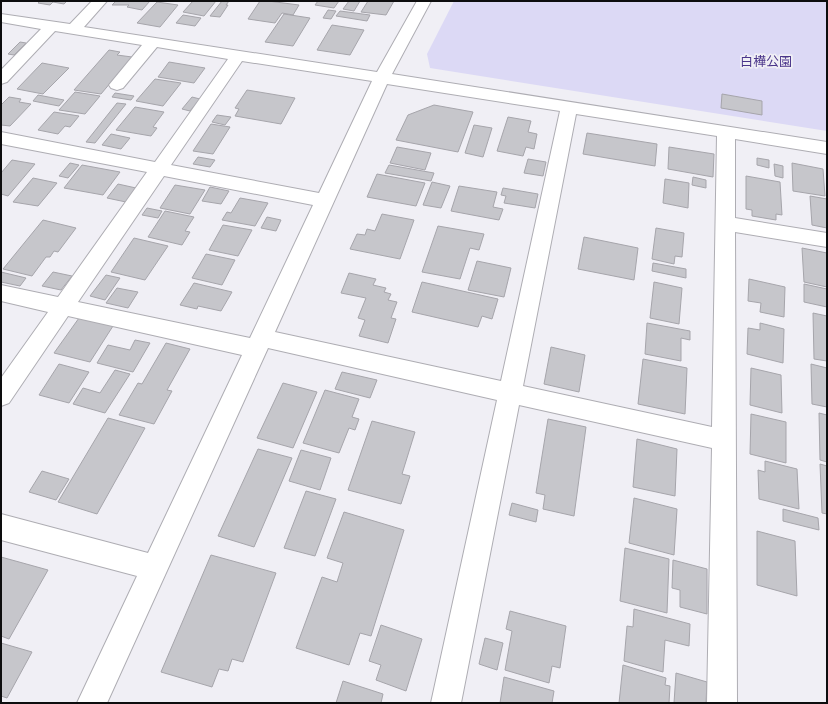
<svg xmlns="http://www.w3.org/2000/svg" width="828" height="704" viewBox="0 0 828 704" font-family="'Sofia Sans Condensed','Noto Sans JP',sans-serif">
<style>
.green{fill:#dcd9f5}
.building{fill:#c6c6cb;stroke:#a6a5ab}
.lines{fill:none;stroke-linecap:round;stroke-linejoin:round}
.minor-casing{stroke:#aeadb3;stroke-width:2}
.minor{fill:#fff;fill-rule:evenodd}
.labels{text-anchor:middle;stroke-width:3.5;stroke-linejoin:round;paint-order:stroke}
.far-park-label{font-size:13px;fill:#4a358a;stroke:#f0eff5}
</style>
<rect width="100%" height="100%" fill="#f0eff5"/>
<path class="green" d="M454 1H827V131L430 68 427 54Z"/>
<path class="building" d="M40 1H76H67L64 4 53 2 50 5 38 3Z
M116 1H150L142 10 127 7 129 5H112Z
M193 1H216L204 16 183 12Z
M222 1H229L226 5H228L220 17 210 16Z
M260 1H268L299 5 293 15 282 13 275 23 248 19Z
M318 1H339L334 8 315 5Z
M349 1H360L354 11 343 9Z
M368 1H394L386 15 361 12Z
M157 2 178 5 160 27 137 23Z
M328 10 336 11 331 19 323 18Z
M340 11 370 15 367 21 336 16Z
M284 14 310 18 293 46 265 42Z
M183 15 201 18 195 26 176 23Z
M332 25 364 30 350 55 317 50Z
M20 42 26 43 14 55 8 54Z
M109 50 120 52 117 55 132 57 101 94 74 90Z
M169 62 205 68 194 83 158 77Z
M42 63 69 68 43 94 17 89Z
M155 79 181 83 163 106 136 101Z
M247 90 295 98 281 124 235 116 239 109 235 108Z
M75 92 100 96 85 114 59 110Z
M115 93 134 96 131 100 112 97Z
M722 94 762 101V115L721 108Z
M38 95 64 100 59 106 33 101Z
M9 97 21 99 19 102 31 104 10 126 1 125V105Z
M192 97 200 99 190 111 182 109Z
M117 103 126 104 95 143 86 142Z
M434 105 473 112 458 152 396 140 408 115Z
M135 107 164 112 153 127 157 128 151 136 116 130Z
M54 112 79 116 70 127 65 126 58 134 38 130Z
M217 115 231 117 225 125 212 122Z
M508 117 531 121 528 132 537 134 534 149 526 147 523 156 497 151Z
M211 124 230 127 213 154 193 151Z
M474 125 492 128 483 157 465 153Z
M587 133 657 144 655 166 583 154Z
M111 134 130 138 121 149 102 145Z
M397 147 431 153 425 170 390 163Z
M669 147 714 154 713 177 668 169Z
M198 157 215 160 210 167 193 164Z
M757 158 769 160V168L757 165Z
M528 159 546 162 543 176 524 173Z
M12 160 35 164 8 196 1 194V173Z
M70 163 79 165 68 178 59 176Z
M792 163 823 169 825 196 793 191Z
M774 164 783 166V178L775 176Z
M82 165 120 172 103 195 64 188Z
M389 165 434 173 431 181 385 173Z
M377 174 425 183 416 206 367 197Z
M746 176 780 182 782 215 776 214V220L752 216V210L746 209Z
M693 177 706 180V188L692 185Z
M33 178 57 183 38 206 13 202Z
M665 179 689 183 688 208 663 203Z
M432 182 450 186 441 208 423 205Z
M118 184 136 188 126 202 107 198Z
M175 185 205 190 190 214 160 208Z
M459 186 497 192 493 207 503 209 499 220 451 211Z
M210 187 229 191 221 204 202 201Z
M503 188 538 194 535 208 504 203 506 196 501 195Z
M810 196 827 199V228L812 225Z
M240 198 268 203 255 226 222 220 227 212 231 213Z
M147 208 162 211 158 218 142 215Z
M165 211 194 217 185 231 190 232 182 245 148 237Z
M382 214 414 220 400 259 350 249 357 234 365 235 367 229 375 231Z
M267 217 281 220 276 231 261 228Z
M43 220 76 228 58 252 54 251 50 257H46L32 276 3 269Z
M223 225 252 230 238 256 209 250Z
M438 226 484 234 479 250 470 248 460 279 422 272Z
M656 228 684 233 682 257 675 256 674 264 652 259Z
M584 237 638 248 634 280 578 269Z
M134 238 168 246 145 280 111 272Z
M802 248 827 253V287L804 282Z
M206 254 235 260 222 285 192 278Z
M477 261 511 268 504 297 468 290Z
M653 263 686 269V278L652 271Z
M1 272 26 278 20 286 1 282Z
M53 272 72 276 61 290 42 286Z
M349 273 376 279 373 285 386 288 384 292 391 294 388 300 397 302 391 318 396 319 388 343 359 336 365 320 358 318 366 298 341 293Z
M106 275 120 278 105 300 90 296Z
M749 279 785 287 784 317 760 312 761 303 748 301Z
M422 282 498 299 492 319 482 316 478 327 412 312Z
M654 282 682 288 679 324 650 318Z
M194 283 232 292 221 311 198 306 197 309 180 305Z
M804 284 827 289V307L804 302Z
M117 288 138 292 128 308 106 303Z
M813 313 827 316V361L814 359Z
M79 318 113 326 90 362 54 353Z
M647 323 690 331V340L681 338V361L645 354Z
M760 323 784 329 783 363 747 354 748 328 760 330Z
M135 340 150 343 133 372 97 363 108 345 130 350Z
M166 343 190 349 167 390 172 391 154 424 119 415 138 383 142 384Z
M551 347 585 355 579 392 544 384Z
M643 359 687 368 685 414 638 404Z
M59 364 89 372 69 403 39 395Z
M811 364 827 368V407L812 404Z
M751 368 781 375 782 413 750 405Z
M115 370 130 374 105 413 73 404 83 388 100 393Z
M342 372 377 380 370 398 335 389Z
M283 383 317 392 293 448 257 438Z
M325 390 359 399 352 417 359 419 355 430 349 428 339 453 303 443Z
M819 413 827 415V462L820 460Z
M751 414 786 422V463L750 454Z
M108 418 145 428 97 514 58 502Z
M548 419 586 427 574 516 543 509 545 495 536 493Z
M372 421 415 432 402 474 410 476 401 504 348 490Z
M637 439 677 449 675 496 633 487Z
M258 449 292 458 254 547 218 536Z
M301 450 331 458 320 490 289 481Z
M765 461 797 469 799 509 759 499 758 470 765 472Z
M820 464 827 466V514L822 513Z
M42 471 69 479 56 500 29 492Z
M306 491 336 499 315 556 284 548Z
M634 498 677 509 674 555 629 543Z
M512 503 538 510 536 522 509 515Z
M783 509 818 518 819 530 783 521Z
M344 512 404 530 371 636 360 633 349 665 296 648 322 577 337 582 343 563 327 558Z
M757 531 795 541 797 596 757 585Z
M625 548 669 559 667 613 620 601Z
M211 555 276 573 243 662 232 659 228 671 219 669 212 687 161 672Z
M1 557 48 570 9 639 1 636Z
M673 560 707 569V614L680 607V590L672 588Z
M634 609 690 624 689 646 665 640 663 672 624 661 627 626 633 627Z
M510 611 566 626 560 668 552 666 549 683 505 670 512 631 506 629Z
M381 625 422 639 406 691 376 680 381 665 369 661Z
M485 638 503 643 497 670 479 664Z
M1 643 32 652 7 698 1 696Z
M623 665 666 678 665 685 670 686 669 703H619Z
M676 673 707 682 706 703H674Z
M504 677 554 691 552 703H500Z
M343 681 383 694 381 703H336Z"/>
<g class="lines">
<defs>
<path id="minor" d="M92 1H107L84 27 377 72 417 1H431L392 74 827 142V154L735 139V218L827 233V247L735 232 737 703H707L712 448 519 405 461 703H431L497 400 268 348 107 703H77L137 576 1 540V514L148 553 242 355 68 316 9 403 1 406V378L48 312 1 301V285L58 297 147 172 1 144V132L155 162 228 59 157 47 123 88 117 90 111 88 109 85 142 45 55 31 7 82 1 84V70L41 29 1 22V14L70 24ZM242 61 372 81 319 193 171 165ZM387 84 560 111 501 381 275 332ZM576 114 717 136 712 427 523 386ZM164 176 313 205 250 338 78 302Z"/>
</defs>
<use href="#minor" class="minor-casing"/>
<use href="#minor" class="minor"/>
</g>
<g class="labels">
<g class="far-park-label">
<text x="766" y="66">白樺公園</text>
</g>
</g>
<rect width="828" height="704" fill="none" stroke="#0d0d0e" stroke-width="4"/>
</svg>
